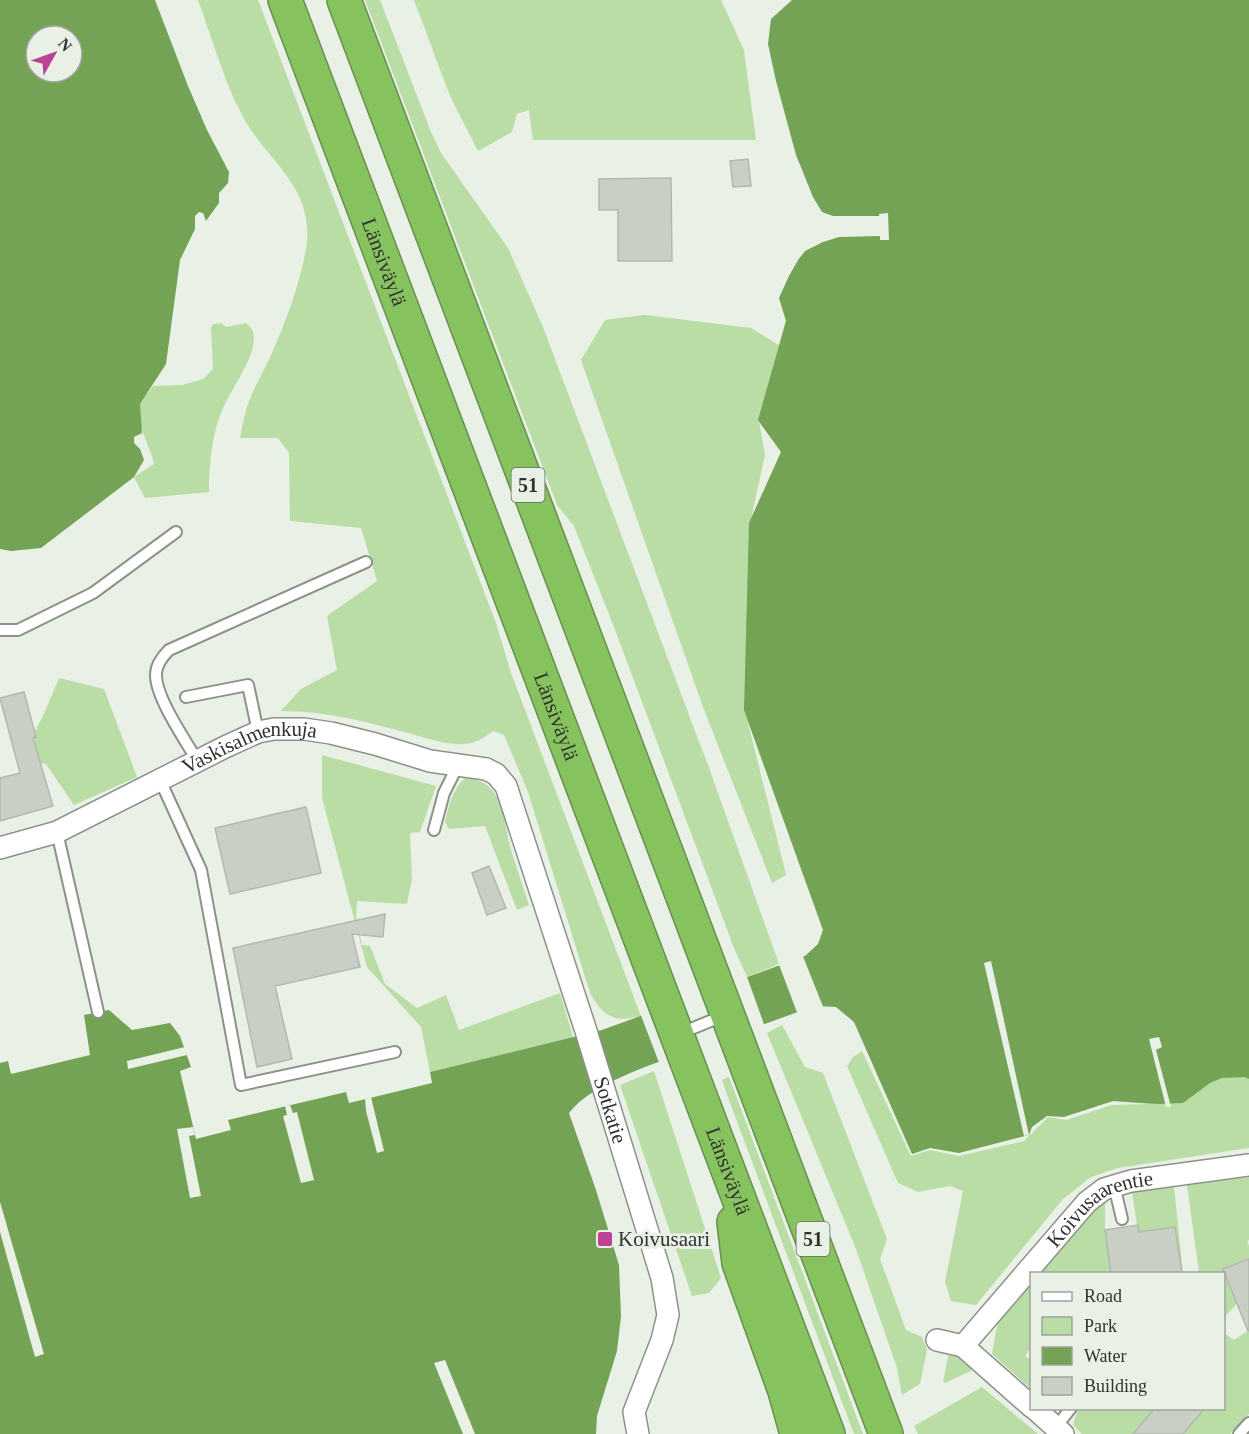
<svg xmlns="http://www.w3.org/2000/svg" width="1249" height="1434" viewBox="0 0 1249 1434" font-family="Georgia,serif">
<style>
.green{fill:#b9dda4;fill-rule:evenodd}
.water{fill:#74a356;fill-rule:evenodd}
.pier{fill:#e9f0e6}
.building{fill:#c9cfc5;stroke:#b2b8ae;stroke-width:1.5}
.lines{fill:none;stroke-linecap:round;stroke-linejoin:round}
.service-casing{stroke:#8c9289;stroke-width:14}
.minor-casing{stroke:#8c9289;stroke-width:24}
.motorway-casing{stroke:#68904e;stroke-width:36}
.service{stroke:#fff;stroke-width:10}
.minor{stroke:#fff;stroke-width:21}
.motorway{stroke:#86c25e;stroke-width:33}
.poi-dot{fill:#be4293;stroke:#e9f0e6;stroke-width:2}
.labels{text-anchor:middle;stroke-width:6;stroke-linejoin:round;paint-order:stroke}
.shield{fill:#e9f0e6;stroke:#686c66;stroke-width:1.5}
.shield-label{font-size:20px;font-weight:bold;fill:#30332f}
.street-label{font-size:21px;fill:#30332f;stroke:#e9f0e6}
.poi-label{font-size:21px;fill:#30332f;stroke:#e9f0e6;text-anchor:start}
</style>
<rect width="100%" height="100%" fill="#e9f0e6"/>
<path class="green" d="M198 0H258L496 623 511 673 641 1016C614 1023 604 1017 590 993L528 792 504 735 493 731C485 737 475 744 464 744 448 746 417 735 400 731 360 720 322 711 281 711L301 689 337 670 327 616 377 581 361 528 290 521 289 453 278 438H240C242 428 244 417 247 407 253 388 264 371 272 353 286 321 300 284 306 249 316 185 265 162 240 111 223 78 211 35 198 0Z
M365 0H380L431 132 441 153 508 248 543 327 709 768 779 964 747 977 734 948 614 627 574 526 557 505Z
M414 0H721L744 50 756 140H533L529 110 517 114 512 132 478 151 450 96Z
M645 315 751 328 779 345 786 321 823 930 747 719 786 875 772 883 703 707 581 360 605 320ZM759 422 781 452 751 519 765 455Z
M221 323 226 327 246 323C251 327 254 331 254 338 254 358 233 387 224 406 212 431 209 465 209 492L145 498 134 477 154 464C151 447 133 420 141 402 144 397 150 391 153 386L182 385 203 379 213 369 211 328 213 324Z
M59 678 104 689 137 777 74 805 46 764 15 758C37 736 47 706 59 678Z
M322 755 436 786 420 832 410 833 412 879 407 904 357 901 356 916 362 945 370 946 385 984 417 1008 446 995 459 1030 560 993 573 1037 430 1072 421 1027 367 967 322 798Z
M465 778C506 781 503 821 511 850 517 869 523 887 529 905L517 910 485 826 449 829 445 822C448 808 453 788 465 778Z
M1249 991V1148L1118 1168 1091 1177 1063 1199 976 1305 951 1301 945 1282 963 1191 950 1186 918 1192 898 1183 847 1066 853 1057 862 1051 911 1156 930 1150 959 1156 1024 1141 1048 1117 1066 1120 1112 1105 1147 1104 1113 1101 1081 1111Z
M782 1025 805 1067 823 1073 887 1239 880 1259 906 1330 922 1337 927 1350 920 1384 902 1395 897 1368 856 1249 767 1033Z
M654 1071 721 1278 709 1293 692 1296 620 1085Z
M729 1077 863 1434H854L729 1100 722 1080Z
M1249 1177V1240L1247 1241 1249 1246V1259L1223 1269 1237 1303 1224 1318V1274L1199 1273 1187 1185Z
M1174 1187 1183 1273 1038 1274 1085 1216 1105 1201V1230L1137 1225 1132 1192Z
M1031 1281V1348L1025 1356 1031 1361V1389L992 1354 998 1321Z
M1249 1330V1414L1230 1434H1183L1205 1409 1224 1408V1333L1234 1340Z
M951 1351 971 1368V1371L945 1383 943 1381 949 1352Z
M982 1387 1038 1434H918L914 1426Z
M1078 1409H1155L1133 1434H1082L1073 1425Z"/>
<path class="water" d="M0 0H155L188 86 207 130 229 172 228 183 219 193V203L206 221 203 213 199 212 195 216V229L180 260 166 364 140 404 142 433 134 437V443L140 449 144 460 134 477 41 548 11 551 0 549ZM36 36H72V72H36Z
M792 0H1249V1079L1245 1077 1222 1078 1210 1083 1183 1103 1158 1104 1113 1101 1064 1117 1047 1116 1032 1127 1029 1135 959 1153 930 1148 912 1154 854 1022 836 1007 814 1006C776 1020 738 1034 701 1047 663 1061 593 1081 569 1113L596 1190 619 1265 621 1316 617 1351 597 1416 596 1434H0V1063L8 1061 11 1074 90 1055 84 1015 109 1010 132 1030 170 1023 180 1036 191 1067 180 1071 196 1139 231 1130 228 1120 346 1092 349 1103 432 1083 430 1072 602 1030 805 956 818 944 823 930 744 710 749 523 781 452 758 420 786 321 779 298 789 276 798 260 805 251 823 242 839 237 880 236V240H889L888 213 879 214V216H833L822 212 813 197 796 155 776 81 768 44 771 19Z"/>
<path class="pier" d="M802 954 824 1009H815L798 1015 778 962Z
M991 961 1029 1135 1024 1136 984 963Z
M746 974 765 1027 660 1065 640 1013Z
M1159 1037 1162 1047 1156 1050 1171 1107H1166L1149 1039Z
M185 1047 187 1055 128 1069 127 1061Z
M371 1097 384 1151 377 1153 366 1111 365 1099Z
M290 1105 293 1113 297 1112 314 1180 301 1183 283 1116 287 1115 285 1106Z
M193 1127 195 1135 189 1136 201 1196 190 1198 177 1129Z
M0 1202 44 1354 35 1357 0 1232Z
M445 1360 475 1434H463L434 1363Z"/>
<path class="building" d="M748 159 751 186 733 187 730 161Z
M671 178 672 261H618V210H599V179Z
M24 692 36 737 33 738 53 806 0 821V778L20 773 0 698Z
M306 807 321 873 230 894 215 828Z
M489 866 506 908 487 915 472 873Z
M385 914 383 937 352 934 360 967 275 986 292 1059 257 1067 233 948Z
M1138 1225 1139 1232 1175 1227 1182 1274H1111L1105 1230Z
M1249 1259V1331H1248L1223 1269Z
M1155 1408H1205L1183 1434H1133Z"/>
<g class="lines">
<defs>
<path id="service" d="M0 630H18L93 593 176 532
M186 697 248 685 258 732
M198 762C186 741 155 697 156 674 156 664 163 656 169 650L366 562
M160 780 201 870 241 1085 395 1052
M434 830 444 793 458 765
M57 832 98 1012
M681 1033 725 1015
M1114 1185 1122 1219
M1056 1427 1071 1408
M1239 1434 1249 1423"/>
<g id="minor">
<path id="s1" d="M0 848 57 832 225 747 258 732 274 729H304L331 733 375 744 430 761 486 769 496 774 506 786 586 1031 662 1278 668 1315 662 1340 634 1412 638 1434"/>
<path d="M937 1340 963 1346 1032 1407"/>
<path id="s2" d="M963 1346 1087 1202 1104 1189 1131 1181 1249 1165"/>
<path d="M1034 1408 1063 1434"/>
</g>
<g id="motorway">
<path id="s3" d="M285 0 828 1434"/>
<path d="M344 0 886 1434"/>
<path d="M734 1222 739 1263 785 1391 797 1434"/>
</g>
</defs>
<use href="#service" class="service-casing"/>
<use href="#minor" class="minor-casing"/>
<use href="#motorway" class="motorway-casing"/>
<use href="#service" class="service"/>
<use href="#minor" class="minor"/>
<use href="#motorway" class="motorway"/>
</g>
<rect class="poi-dot" x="597" y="1231" width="16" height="16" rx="3"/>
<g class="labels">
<g class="shield">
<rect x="511.5" y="468" width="33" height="34" rx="4.5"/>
<rect x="796.5" y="1222" width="33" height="34" rx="4.5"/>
</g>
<g class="shield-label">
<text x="528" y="492">51</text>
<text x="813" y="1246">51</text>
</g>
<g class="street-label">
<text dy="7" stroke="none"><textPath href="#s3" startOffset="280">Länsiväylä</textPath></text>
<text dy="7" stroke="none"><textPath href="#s3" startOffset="766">Länsiväylä</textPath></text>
<text dy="7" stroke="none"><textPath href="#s1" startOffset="272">Vaskisalmenkuja</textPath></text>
<text dy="7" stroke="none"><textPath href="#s1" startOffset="884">Sotkatie</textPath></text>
<text dy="7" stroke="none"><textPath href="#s3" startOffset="1252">Länsiväylä</textPath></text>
<text dy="7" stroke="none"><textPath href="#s2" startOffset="198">Koivusaarentie</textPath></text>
</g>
<g class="poi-label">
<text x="618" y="1246">Koivusaari</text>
</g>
</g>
<rect x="1030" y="1272" width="195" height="138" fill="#e9f0e6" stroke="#9fa49d" stroke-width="1.5"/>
<rect x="1042" y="1292" width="30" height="9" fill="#ffffff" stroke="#9fa49d" stroke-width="1.5"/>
<text x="1084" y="1302" font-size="18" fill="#30332f">Road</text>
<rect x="1042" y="1317" width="30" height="18" fill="#b9dda4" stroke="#9fa49d" stroke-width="1.5"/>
<text x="1084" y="1332" font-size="18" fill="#30332f">Park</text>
<rect x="1042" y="1347" width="30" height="18" fill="#74a356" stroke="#9fa49d" stroke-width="1.5"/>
<text x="1084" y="1362" font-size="18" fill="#30332f">Water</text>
<rect x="1042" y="1377" width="30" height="18" fill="#c9cfc5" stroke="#9fa49d" stroke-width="1.5"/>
<text x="1084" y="1392" font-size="18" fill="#30332f">Building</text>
<g transform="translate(54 54) rotate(50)"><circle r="28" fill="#e9f0e6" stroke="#9fa49d" stroke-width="1.5"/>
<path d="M0-4.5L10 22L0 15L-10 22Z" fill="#be4293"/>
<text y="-9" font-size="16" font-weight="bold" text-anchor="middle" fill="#30332f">N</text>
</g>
</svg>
